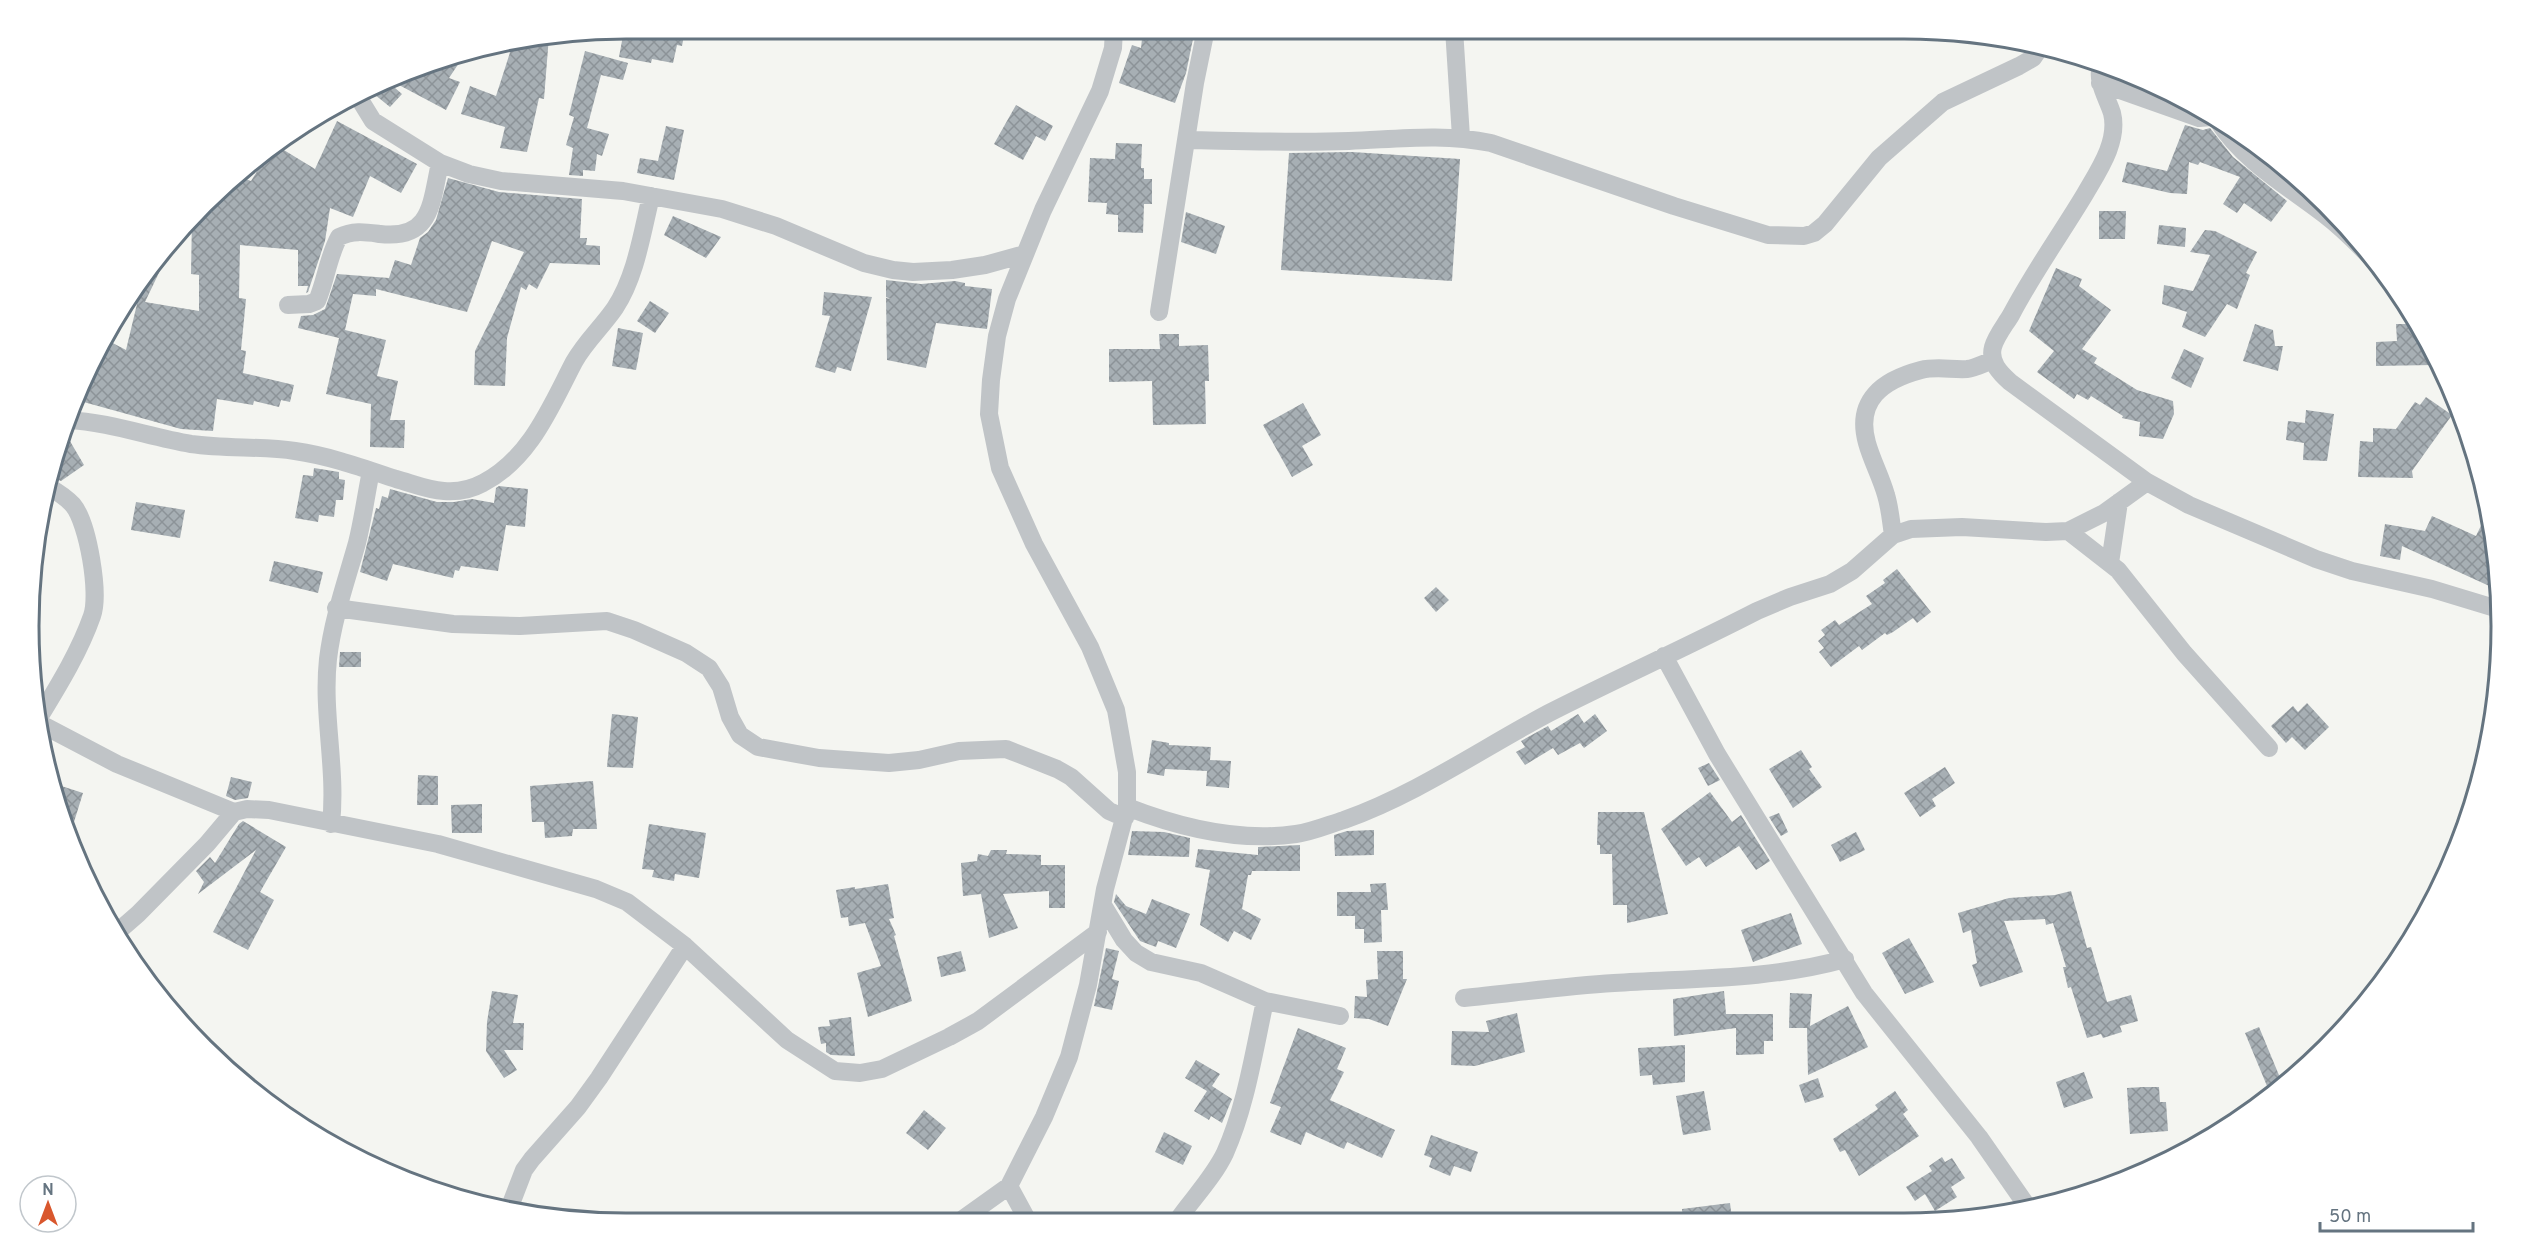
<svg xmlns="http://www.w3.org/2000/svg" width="2530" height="1252" viewBox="0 0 2530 1252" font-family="Overpass,sans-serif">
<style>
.building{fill:url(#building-cross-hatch)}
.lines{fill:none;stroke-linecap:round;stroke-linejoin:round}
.minor{stroke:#c0c4c7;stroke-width:18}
.rim{fill:none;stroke:#657480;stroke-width:3}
</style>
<defs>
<pattern id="building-cross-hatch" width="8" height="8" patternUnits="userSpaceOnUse" patternTransform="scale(1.5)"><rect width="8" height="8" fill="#a7afb4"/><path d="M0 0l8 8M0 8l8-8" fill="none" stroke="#8c9398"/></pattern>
</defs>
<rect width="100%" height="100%" fill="#f4f5f1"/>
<path class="building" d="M632 28 685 30 682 46 677 45 673 63 652 59 651 63 619 57 624 30 632 31Z
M1143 29H1195L1186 73 1175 103 1119 83 1132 45 1141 48Z
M549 36 544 99 539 98 527 152 500 148 505 127 461 114 470 86 496 96 514 40Z
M467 51 449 78 460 82 446 110 399 85 405 73 434 60Z
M585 51 628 63 623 80 601 75 587 128 609 134 602 156 597 154 595 171 583 170V176L569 175 573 148 566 145 574 117 569 115Z
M387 81 402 94 390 107 369 90Z
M1016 105 1053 126 1045 141 1036 136 1023 160 994 144Z
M337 121 417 164 401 193 370 176 353 217 330 208 325 241 308 292 306 293 308 286H298V250L240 245 239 298 246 299 241 350 246 351 243 373 294 385 290 402 281 400 279 407 254 401 253 405 217 399 213 431 181 429 80 401 84 388 80 386 105 339 126 350 137 304 125 302 159 255 166 258 145 302 199 311V275L191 274 192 217 237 176 251 181 274 144 315 169Z
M2185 125 2203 130 2210 128 2233 157 2287 201 2271 222 2244 203 2237 213 2223 204 2240 177 2200 162 2198 165 2189 162 2187 194 2170 193 2122 182 2127 162 2167 171Z
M666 126 684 130 674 180 637 173 640 158 658 161Z
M2246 139 2267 152 2299 182 2274 164Z
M1116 143 1142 144 1141 168H1144V179H1152V204H1144L1143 233 1118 232V215L1106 214 1107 203 1088 202 1090 158 1115 159Z
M1352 152 1460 159 1452 281 1281 270 1289 153Z
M448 178 499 192 582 199 580 238H587L586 245 600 246V265L550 263 537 289 529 284 526 290 521 287 507 338 505 386 474 385 475 351 524 252 492 241 467 312 376 289V296L353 294 345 330 386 340 377 376 398 381 390 420H405L404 448 370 447 371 404 326 394 339 338 298 328 301 316 313 315 325 309 337 274 389 278 395 260 411 265 420 238 428 232 436 220Z
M2099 211H2126L2125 239H2099Z
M1186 212 1225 226 1216 254 1181 242Z
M673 216 721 237 706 258 664 235Z
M2159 225 2186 228 2185 247 2157 244Z
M2205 230 2215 231 2257 252 2246 273 2250 275 2237 309 2227 304 2205 337 2182 327 2187 312 2162 304 2164 285 2193 291 2210 255 2190 252Z
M2056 268 2082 279 2079 286 2111 310 2082 349 2097 358 2094 363 2137 390 2173 401 2174 414 2163 439 2139 436 2140 422 2122 418 2123 416 2091 396 2088 400 2077 394 2074 399 2037 372 2054 351 2029 331Z
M886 280 921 284 955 281 965 283V286L992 289 987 329 936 323 926 368 887 360 886 298 891 299 886 297Z
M824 292 872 297 851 371 837 367 835 373 815 367 830 316 822 315Z
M650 301 669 313 655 333 637 321Z
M2255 324 2273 330 2275 346H2283L2278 371 2243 361Z
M2396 324H2417V341H2428L2433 352V365L2376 366V342L2397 341Z
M618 328 643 333 636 370 612 366Z
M1159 334H1179V346L1208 345 1209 381H1205L1206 424 1153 425 1152 381 1109 382V349H1160Z
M2184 349 2204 358 2191 388 2171 378Z
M2426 397 2452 415 2412 471 2413 478 2358 477 2360 441 2373 442V428L2396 429 2415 402 2420 405Z
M1303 403 1321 435 1302 446 1313 465 1292 477 1263 425Z
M2306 410 2334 414 2327 461 2303 460 2304 443 2286 440 2288 421 2305 423Z
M64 431 84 465 61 481 50 476Z
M314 468 339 472V479L345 480 343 500H336L334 517 319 515 318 522 295 518 303 475 313 476Z
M499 486 528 489 525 527 506 525 498 571 461 566 459 571 455 570 453 578 393 564 387 581 360 572 376 508 379 509 382 496 388 498 390 489 437 502H454L472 499 494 503 496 488Z
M136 502 185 510 180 538 131 530Z
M2488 511 2496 548 2498 590 2402 546 2400 560 2380 556 2385 524 2425 531 2432 516 2476 536Z
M274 561 323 572 318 593 269 581Z
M1897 569 1931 612 1917 623 1913 618 1893 632 1887 635 1885 633 1862 650 1859 646 1831 667 1819 652 1824 648 1818 641 1825 635 1821 630 1835 620 1839 625 1872 604 1866 596 1885 583 1883 580Z
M1436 587 1449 600 1436 612 1424 598Z
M340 652H361V667H339Z
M2307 703 2329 727 2305 750 2292 737 2286 743 2271 726 2293 706 2298 712Z
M612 714 638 717 633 768 607 767Z
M1578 714 1584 723 1595 714 1607 731 1584 748 1580 743 1558 755 1553 748 1525 765 1516 752 1525 747 1521 741 1548 726 1551 731Z
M1152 740 1169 743V745L1211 747 1210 760 1231 761 1229 788 1206 786 1207 771 1165 769 1164 776 1147 773Z
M1801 750 1812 767 1809 769 1822 787 1793 808 1769 769Z
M1709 763 1720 780 1708 786 1698 768Z
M1945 767 1955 783 1932 799 1936 806 1920 817 1904 793Z
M418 775 438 776V805H417Z
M231 777 252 782 248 798 235 800 226 796Z
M593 781 597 829H573L572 836 545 838 544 822H532L530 786Z
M49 782 83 793 74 822 63 818Z
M1710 792 1732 822 1741 815 1770 861 1756 870 1739 846 1706 867 1699 857 1686 866 1661 829Z
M482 804V833H452L451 805Z
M1598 812H1644L1668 914 1627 923V905H1613L1612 854H1600V845H1597Z
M1779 813 1788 832 1781 836 1769 817Z
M243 821 286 847 260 892 274 900 248 950 213 932 256 850 198 894 204 882 196 871 210 857 215 863 239 824Z
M649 824 706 833 699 878 675 874 674 881 652 877 654 870 642 869Z
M1374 830V855L1335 856 1334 835 1347 831Z
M1132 831 1164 832 1190 838 1189 857 1128 855Z
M1856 832 1865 850 1840 862 1831 845Z
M1300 845V871H1252L1251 875H1248L1242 909 1261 919 1251 940 1234 931 1228 942 1200 925 1210 870 1195 867 1198 849 1258 855V847Z
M991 850H1007L1006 854 1041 855V865H1065V908H1049V891L1003 894 1018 928 989 938 981 894 963 896 961 863 977 861 978 854 988 856Z
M1386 883 1388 910H1381L1382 942 1364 943V929H1355V916H1337V892H1371L1370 884Z
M888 884 894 918 889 919 896 935 894 936 912 1001 868 1017 857 973 881 966 865 923 849 926 848 917 841 918 836 890 855 887V889Z
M2071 891 2087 948 2091 947 2107 1002 2131 995 2138 1021 2120 1026 2122 1032 2103 1038 2101 1034 2087 1038 2071 987 2068 988 2063 967H2066L2053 923 2046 925 2045 919 2004 921 2023 972 1980 987 1972 965 1977 963 1971 930 1963 933 1958 913 2009 898 2055 895Z
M1116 894 1126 906 1146 914 1152 899 1190 914 1176 948 1158 941 1156 947 1140 941 1114 902Z
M1791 913 1802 944 1753 962 1741 930Z
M1909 938 1934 982 1905 994 1882 953Z
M1106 948 1119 951 1112 979 1119 981 1112 1010 1094 1006Z
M961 951 966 971 941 977 937 957Z
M1377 951H1403V979H1407L1388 1026 1369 1019 1354 1018 1355 996 1367 997 1366 980 1378 979Z
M492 991 518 995 513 1023H524L523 1050H504L517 1070 504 1078 486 1051 487 1022Z
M1724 991 1726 1014H1773V1041H1764V1054L1736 1055V1028L1674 1036 1673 999Z
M1790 993 1812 994 1810 1026 1848 1006 1868 1047 1808 1075 1807 1028H1789Z
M1517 1013 1525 1052 1475 1066 1451 1065 1452 1031 1489 1032 1486 1021Z
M851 1017 855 1056 831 1055 826 1052V1043L821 1044 818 1027 830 1026 829 1020Z
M2259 1027 2281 1080 2267 1086 2245 1033Z
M1298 1028 1346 1048 1337 1069 1344 1072 1330 1100 1395 1130 1382 1158 1347 1142 1344 1149 1306 1132 1301 1145 1270 1132 1281 1107 1270 1103Z
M1685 1045V1082L1653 1085 1652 1075 1640 1076 1638 1048Z
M1196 1060 1220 1074 1212 1086 1232 1099 1222 1123 1211 1116 1209 1120 1194 1111 1207 1091 1185 1078Z
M2084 1072 2093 1098 2064 1108 2056 1082Z
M1818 1078 1824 1097 1805 1103 1799 1085Z
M2143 1087H2159L2160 1102H2166L2168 1131 2130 1134 2127 1088Z
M1704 1091 1711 1130 1683 1135 1676 1096Z
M1895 1091 1908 1110 1903 1114 1919 1136 1859 1176 1845 1150 1840 1152 1833 1139 1878 1109 1875 1105Z
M924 1110 946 1128 928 1150 906 1133Z
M1164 1132 1192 1146 1183 1165 1155 1152Z
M1431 1135 1478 1152 1471 1172 1454 1166 1450 1176 1429 1167 1432 1158 1424 1155Z
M1942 1157 1945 1162 1952 1158 1965 1178 1951 1187 1957 1197 1935 1211 1925 1194 1915 1201 1906 1187 1932 1171 1929 1166Z
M1730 1203 1732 1219H1683L1682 1209Z"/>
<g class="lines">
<path class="minor" d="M1454 29 1461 137
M2101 65C2096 82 2107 97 2112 113 2119 141 2099 170 2085 194 2061 234 2033 273 2011 315 2005 325 1996 336 1993 347 1989 362 2000 373 2010 382L2147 482 2189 505 2316 559 2352 571 2432 589 2498 609
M2100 83 2199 118 2212 117
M357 95 373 121 440 163 469 174 501 181 623 191 722 209 776 226 864 263 893 270 913 272 952 270 985 265 1025 254
M2218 121C2243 161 2289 187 2325 215 2343 229 2359 245 2375 262
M1188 140C1241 141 1295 143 1349 141 1399 139 1442 133 1491 143L1674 206 1768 235 1804 236 1814 233 1825 224 1879 158 1943 102 2019 66 2033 58 2041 46
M288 305 309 304 317 301C326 280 328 257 339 237 353 230 365 232 380 234 432 240 431 203 440 163
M1159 312 1195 83 1206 29
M67 420C110 422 149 437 191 444 226 449 261 446 295 451 330 456 363 468 396 479 411 483 427 490 444 491 457 492 472 489 483 483 530 459 551 406 574 362 585 342 602 327 615 308 636 276 642 233 651 196
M2068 531 2118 570 2184 653 2269 748
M1893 535C1891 522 1890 508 1886 495 1881 477 1872 461 1867 443 1855 400 1883 380 1921 370 1937 366 1952 370 1967 369 1976 368 1984 363 1993 360
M2110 563 2119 502
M336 608 453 624 520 626 607 621 634 630 686 653 709 668 721 687 730 717 740 735 758 747 819 758 889 763 919 760 959 751 1006 749 1057 769 1071 777 1109 811 1125 818
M1664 656 1717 754 1864 993 1979 1137 2027 1206
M37 721C57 688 79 653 92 616 100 594 88 523 73 505 66 497 56 491 47 486
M37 722 117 764 234 812
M1127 807C1178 827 1240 842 1296 834 1312 832 1328 825 1344 820 1417 794 1481 749 1549 713 1618 678 1689 646 1757 611L1790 597 1830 584 1852 571 1893 535 1911 529 1962 527 2046 532 2068 531 2104 513 2147 482
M331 824C337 768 322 714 328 659 333 618 346 582 357 543 363 519 366 495 371 471
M1104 907 1124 940 1136 953 1151 962 1201 973 1265 1001 1340 1016
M115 934 138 914 207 844 234 812 247 809 269 810 438 844 596 889 627 902 685 946 787 1040 835 1071 860 1073 882 1069 949 1037 978 1021 1098 932
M1464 998C1514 993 1564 986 1614 983 1691 978 1770 980 1845 959
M1009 1186 1028 1221
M509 1209 524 1170 532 1159 578 1107 599 1078 685 946
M960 1221 1009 1186 1044 1117 1069 1057 1088 985 1105 889 1127 807V772L1116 710 1090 647 1034 544 1000 468 989 414 991 380 997 336 1007 299 1043 210 1100 91 1113 48 1114 29
M1177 1221C1193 1198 1213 1178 1225 1153 1246 1106 1254 1051 1265 1001"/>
</g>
<path d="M0 0H2530V1252H0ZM626 39H1904A587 587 0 0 1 2491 626V626A587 587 0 0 1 1904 1213H626A587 587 0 0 1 39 626V626A587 587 0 0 1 626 39Z" fill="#fff" fill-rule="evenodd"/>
<path class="rim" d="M626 39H1904A587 587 0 0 1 2491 626V626A587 587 0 0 1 1904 1213H626A587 587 0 0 1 39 626V626A587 587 0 0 1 626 39Z"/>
<g transform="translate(48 1204)"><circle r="28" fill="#ffffff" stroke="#c1c7cc" stroke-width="1.5"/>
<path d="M0-4.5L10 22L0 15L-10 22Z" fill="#d9572d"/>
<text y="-9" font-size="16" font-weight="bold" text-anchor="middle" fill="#657480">N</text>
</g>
<path d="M2320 1222v9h153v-9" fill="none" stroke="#657480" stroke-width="3"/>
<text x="2329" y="1222" font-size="18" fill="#657480" stroke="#ffffff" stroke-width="4.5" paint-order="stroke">50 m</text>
</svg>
